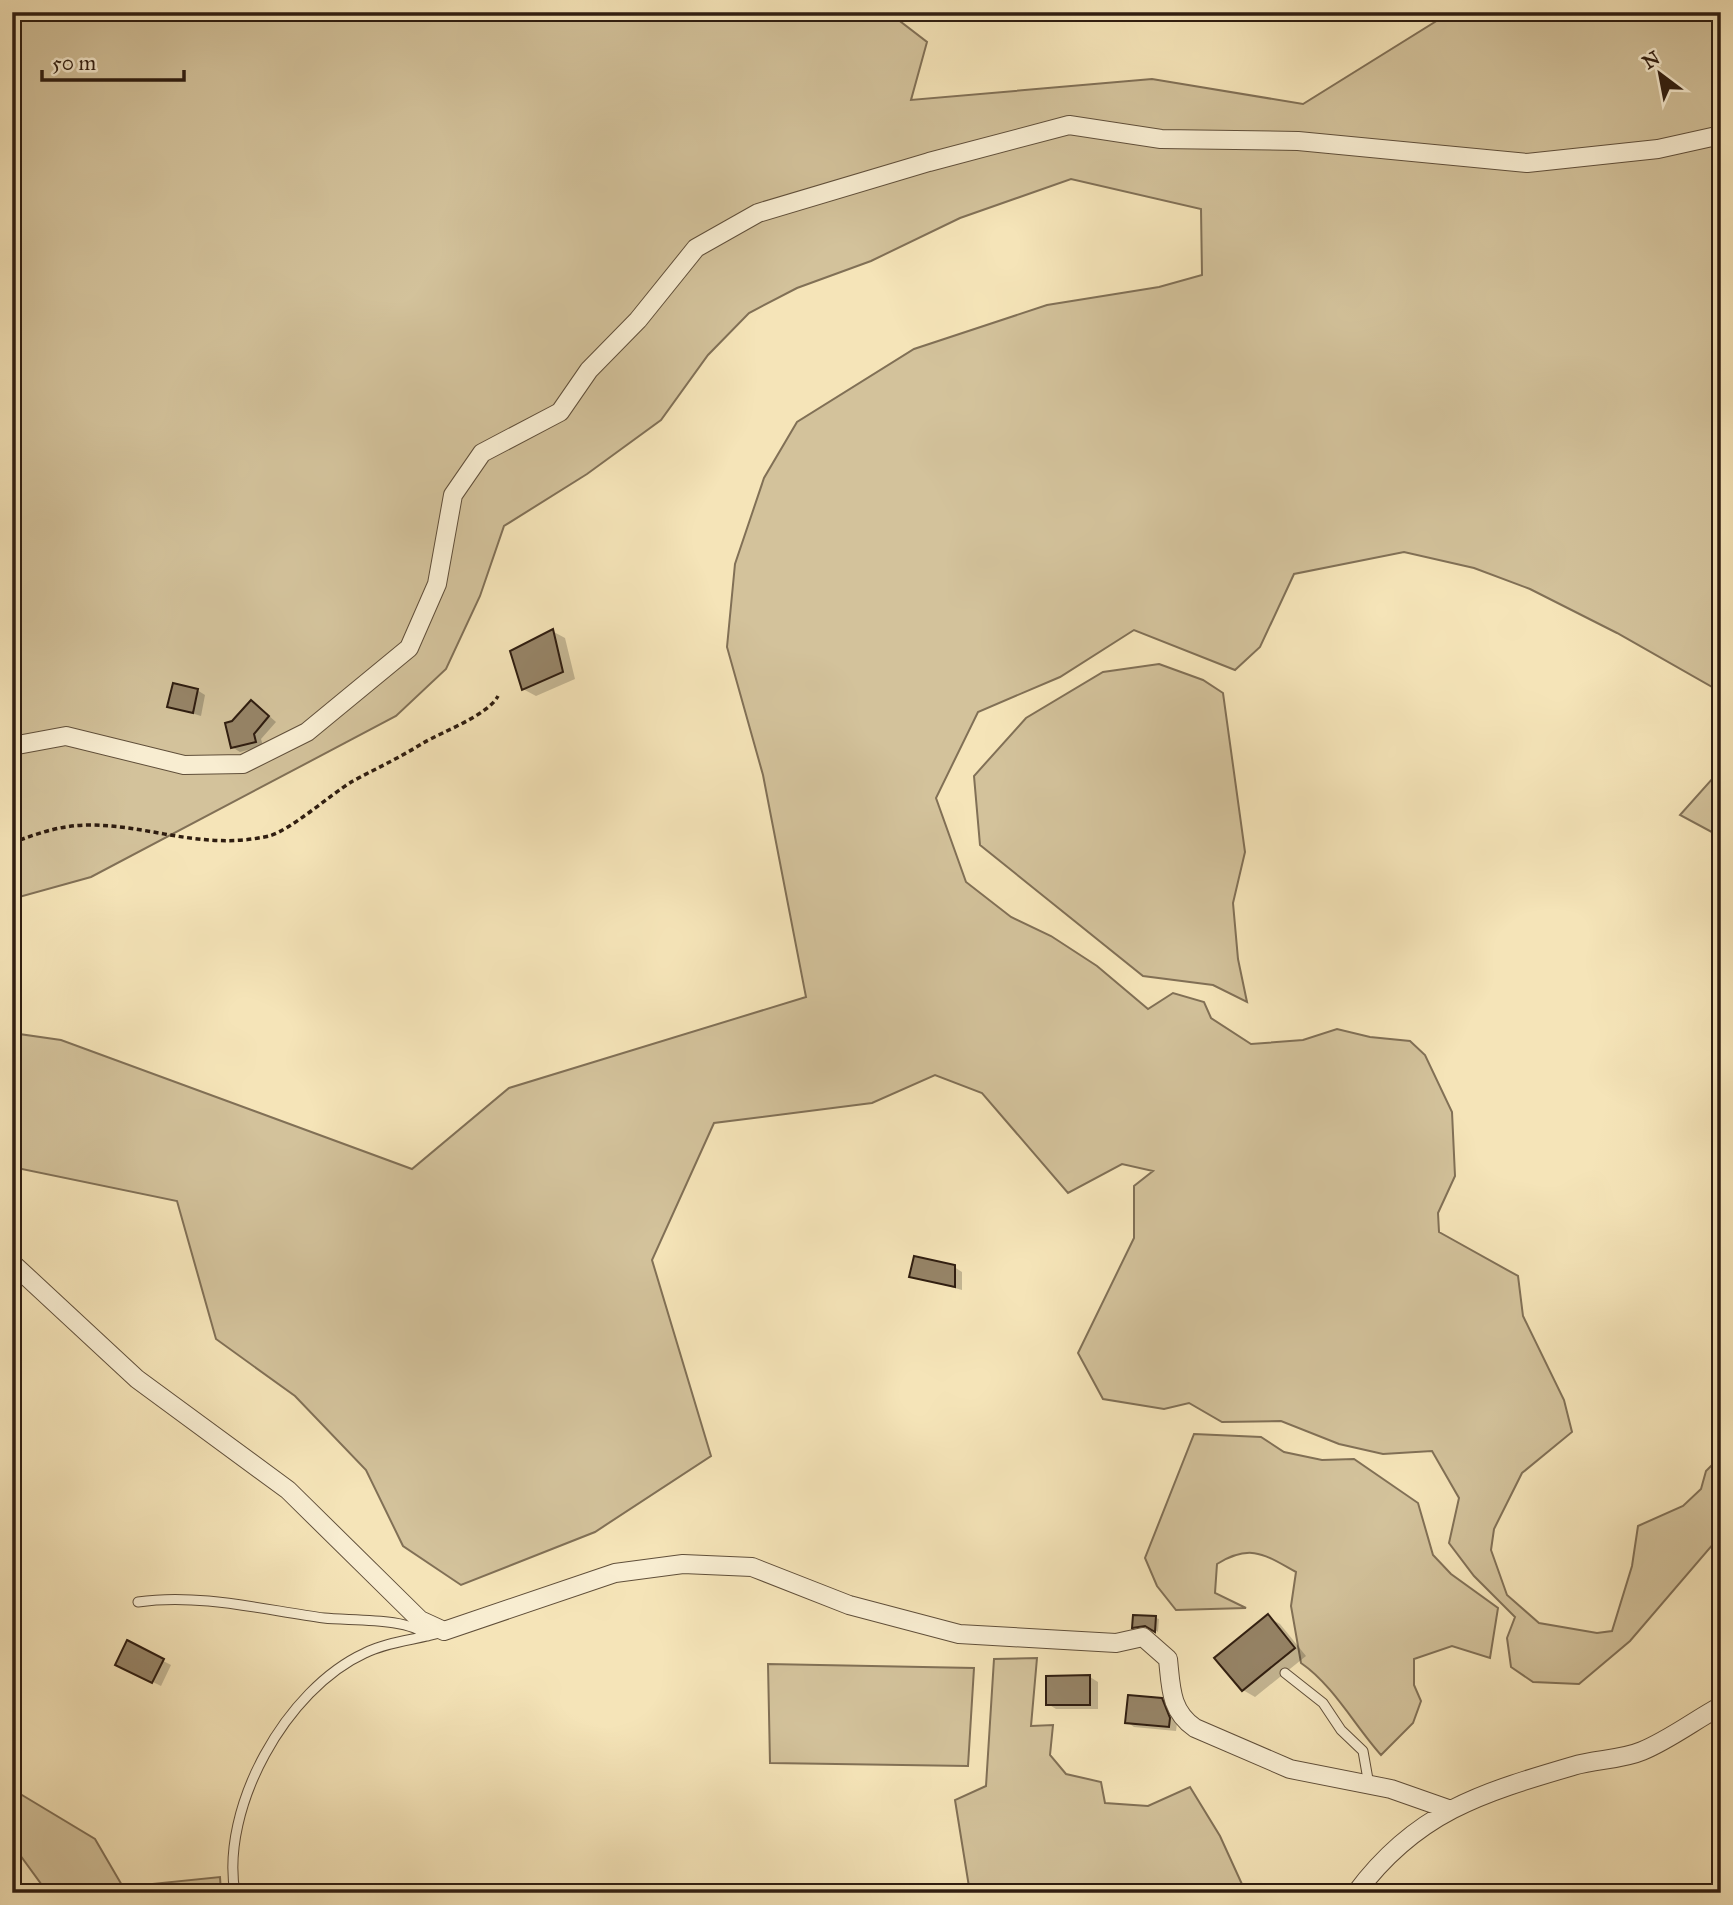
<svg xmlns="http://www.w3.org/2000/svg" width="1733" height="1905" viewBox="0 0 1733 1905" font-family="'IM FELL Great Primer',serif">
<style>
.green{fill:#d3c29b;stroke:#817056;stroke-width:2}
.shadow{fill:#0003}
.building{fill:#968467;stroke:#2f1d10;stroke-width:2}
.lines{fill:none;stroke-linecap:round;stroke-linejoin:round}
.service-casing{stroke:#604f3a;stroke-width:11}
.minor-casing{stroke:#604f3a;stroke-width:20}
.path{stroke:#2f1d10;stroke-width:3.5;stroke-dasharray:5 3.5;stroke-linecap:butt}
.service{stroke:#f8edd1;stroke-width:9}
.minor{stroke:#f8edd1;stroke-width:18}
</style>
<rect width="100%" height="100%" fill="#f5e4b8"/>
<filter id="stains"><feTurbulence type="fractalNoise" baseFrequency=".00286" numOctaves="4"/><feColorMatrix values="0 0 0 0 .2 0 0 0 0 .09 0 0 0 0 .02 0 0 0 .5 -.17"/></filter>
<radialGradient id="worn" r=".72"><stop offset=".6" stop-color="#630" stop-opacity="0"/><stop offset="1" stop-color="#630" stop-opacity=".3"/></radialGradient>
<path class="green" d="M12 12H888L927 42 911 100 1152 79 1303 104 1451 12H1686L1699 18 1721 13V692L1617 633 1530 589 1474 568 1404 552 1294 574 1260 647 1235 670 1134 630 1060 677 978 712 936 798 966 882 1011 917 1051 936 1097 966 1148 1009 1173 993 1204 1002 1211 1018 1251 1044 1303 1040 1337 1029 1370 1037 1410 1041 1425 1055 1452 1112 1455 1176 1438 1213 1439 1232 1518 1276 1523 1316 1564 1400 1572 1432 1522 1473 1494 1529 1491 1550 1507 1595 1539 1623 1597 1633 1612 1631 1632 1566 1638 1526 1683 1506 1701 1489 1706 1471 1721 1456V1535L1630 1641 1579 1684 1533 1682 1511 1667 1507 1638 1515 1617 1474 1576 1449 1543 1459 1498 1432 1451 1383 1454 1339 1444 1281 1421 1222 1422 1189 1403 1164 1409 1103 1399 1078 1353 1134 1238V1186L1153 1171 1122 1164 1068 1193 982 1093 935 1075 872 1103 714 1123 652 1260 711 1456 595 1532 461 1585 403 1546 366 1470 295 1396 216 1339 177 1201 12 1167V1033L61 1040 412 1169 509 1088 806 997 763 775 727 647 735 564 764 478 797 422 914 349 1047 305 1159 287 1202 275 1201 209 1071 179 960 218 871 261 797 288 749 313 708 355 661 420 587 474 504 526 480 596 446 669 396 716 91 877 12 899Z
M1159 664 1203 680 1223 693 1245 852 1233 903 1238 959 1247 1002 1213 985 1143 976 980 845 974 776 1026 718 1103 672Z
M1721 769V837L1680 815Z
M1194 1434 1261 1437 1284 1452 1322 1460 1354 1459 1418 1503 1433 1555 1451 1574 1498 1608 1490 1658 1452 1646 1414 1659V1685L1421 1701 1413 1723 1381 1755C1355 1726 1333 1685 1301 1663L1291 1606 1296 1572C1265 1555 1251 1543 1217 1564L1215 1593 1246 1608 1176 1610 1157 1586 1145 1558Z
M1037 1658 1031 1726 1053 1725 1050 1755 1066 1774 1101 1782 1105 1803 1148 1806 1190 1787 1220 1836 1246 1893H970L955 1800 986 1786 994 1659Z
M768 1664 974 1668 968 1766 770 1763Z
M12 1789 95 1839 123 1887 220 1877 221 1893H42L44 1888 12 1844Z"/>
<path class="shadow" d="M552 631 565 638 575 679 536 696 523 689Z
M197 690 205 695 201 716 169 706Z
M259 707 276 722 261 739 263 746 240 752 232 747Z
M954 1267 962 1272V1290L911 1276Z
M1268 1617 1280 1624 1306 1656 1255 1697 1243 1690Z
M1156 1618 1159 1619 1158 1632 1150 1627H1134Z
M128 1643 171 1665 161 1686 125 1668Z
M1090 1677 1098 1682V1709H1056L1048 1704Z
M1161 1700 1170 1705 1177 1723 1176 1731 1134 1727 1127 1722Z"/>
<path class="building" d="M553 629 563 672 522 690 510 651Z
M173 683 198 689 193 713 167 707Z
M251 700 269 716 254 734 256 742 231 748 225 723 232 721Z
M914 1256 955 1265V1287L909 1277Z
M1268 1614 1295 1648 1242 1691 1214 1658Z
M1133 1615 1156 1616 1155 1632 1145 1626 1132 1628Z
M127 1640 164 1659 152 1683 115 1665Z
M1090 1675V1705H1046V1676Z
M1128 1695 1162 1698 1170 1718 1169 1727 1125 1723Z"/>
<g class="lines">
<defs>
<path id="service" d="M138 1602C199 1593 264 1610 324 1618 351 1621 408 1617 428 1636
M1285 1673 1323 1703 1341 1730 1363 1751 1369 1785
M235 1893C220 1808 286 1689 365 1653 389 1641 417 1640 442 1632"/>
<path id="minor" d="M12 746 66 736 184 765 243 764 307 732 409 648 437 584 453 495 482 453 560 412 589 370 638 320 696 248 758 213 929 162 1069 125 1161 139 1298 141 1527 163 1658 149 1721 135
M12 1263 137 1379 288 1490 420 1620 444 1631 615 1573 683 1564 752 1567 849 1605 959 1634 1116 1643 1143 1637 1168 1659C1171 1687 1170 1711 1195 1728L1290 1769 1391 1789 1448 1809
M1356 1893C1416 1812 1481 1793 1573 1766 1595 1759 1621 1760 1642 1751 1669 1740 1695 1720 1721 1706"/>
</defs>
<use href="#service" class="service-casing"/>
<use href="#minor" class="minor-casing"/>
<path class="path" d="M12 843C38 833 62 825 89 825 151 825 202 851 269 836 291 830 331 794 353 781 377 768 401 757 423 743 444 731 488 715 498 696"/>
<use href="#service" class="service"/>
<use href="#minor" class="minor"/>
</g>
<rect width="1733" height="1905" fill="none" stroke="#f5e4b8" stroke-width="42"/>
<rect x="14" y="14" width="1705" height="1877" fill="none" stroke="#2f1d10" stroke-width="3.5"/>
<rect x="21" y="21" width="1691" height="1863" fill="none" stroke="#2f1d10" stroke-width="2"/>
<g transform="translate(1660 74) rotate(328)" stroke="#f8edd1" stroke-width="5" paint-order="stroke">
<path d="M0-5L12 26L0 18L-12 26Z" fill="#2f1d10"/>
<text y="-10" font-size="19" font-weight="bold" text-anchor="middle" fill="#2f1d10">N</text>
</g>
<path d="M42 70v10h142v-10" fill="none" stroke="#2f1d10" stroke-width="3.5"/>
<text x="52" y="70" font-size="21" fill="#2f1d10" stroke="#f8edd1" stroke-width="5" paint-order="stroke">50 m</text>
<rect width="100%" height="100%" filter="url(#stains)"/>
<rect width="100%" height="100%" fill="url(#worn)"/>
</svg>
